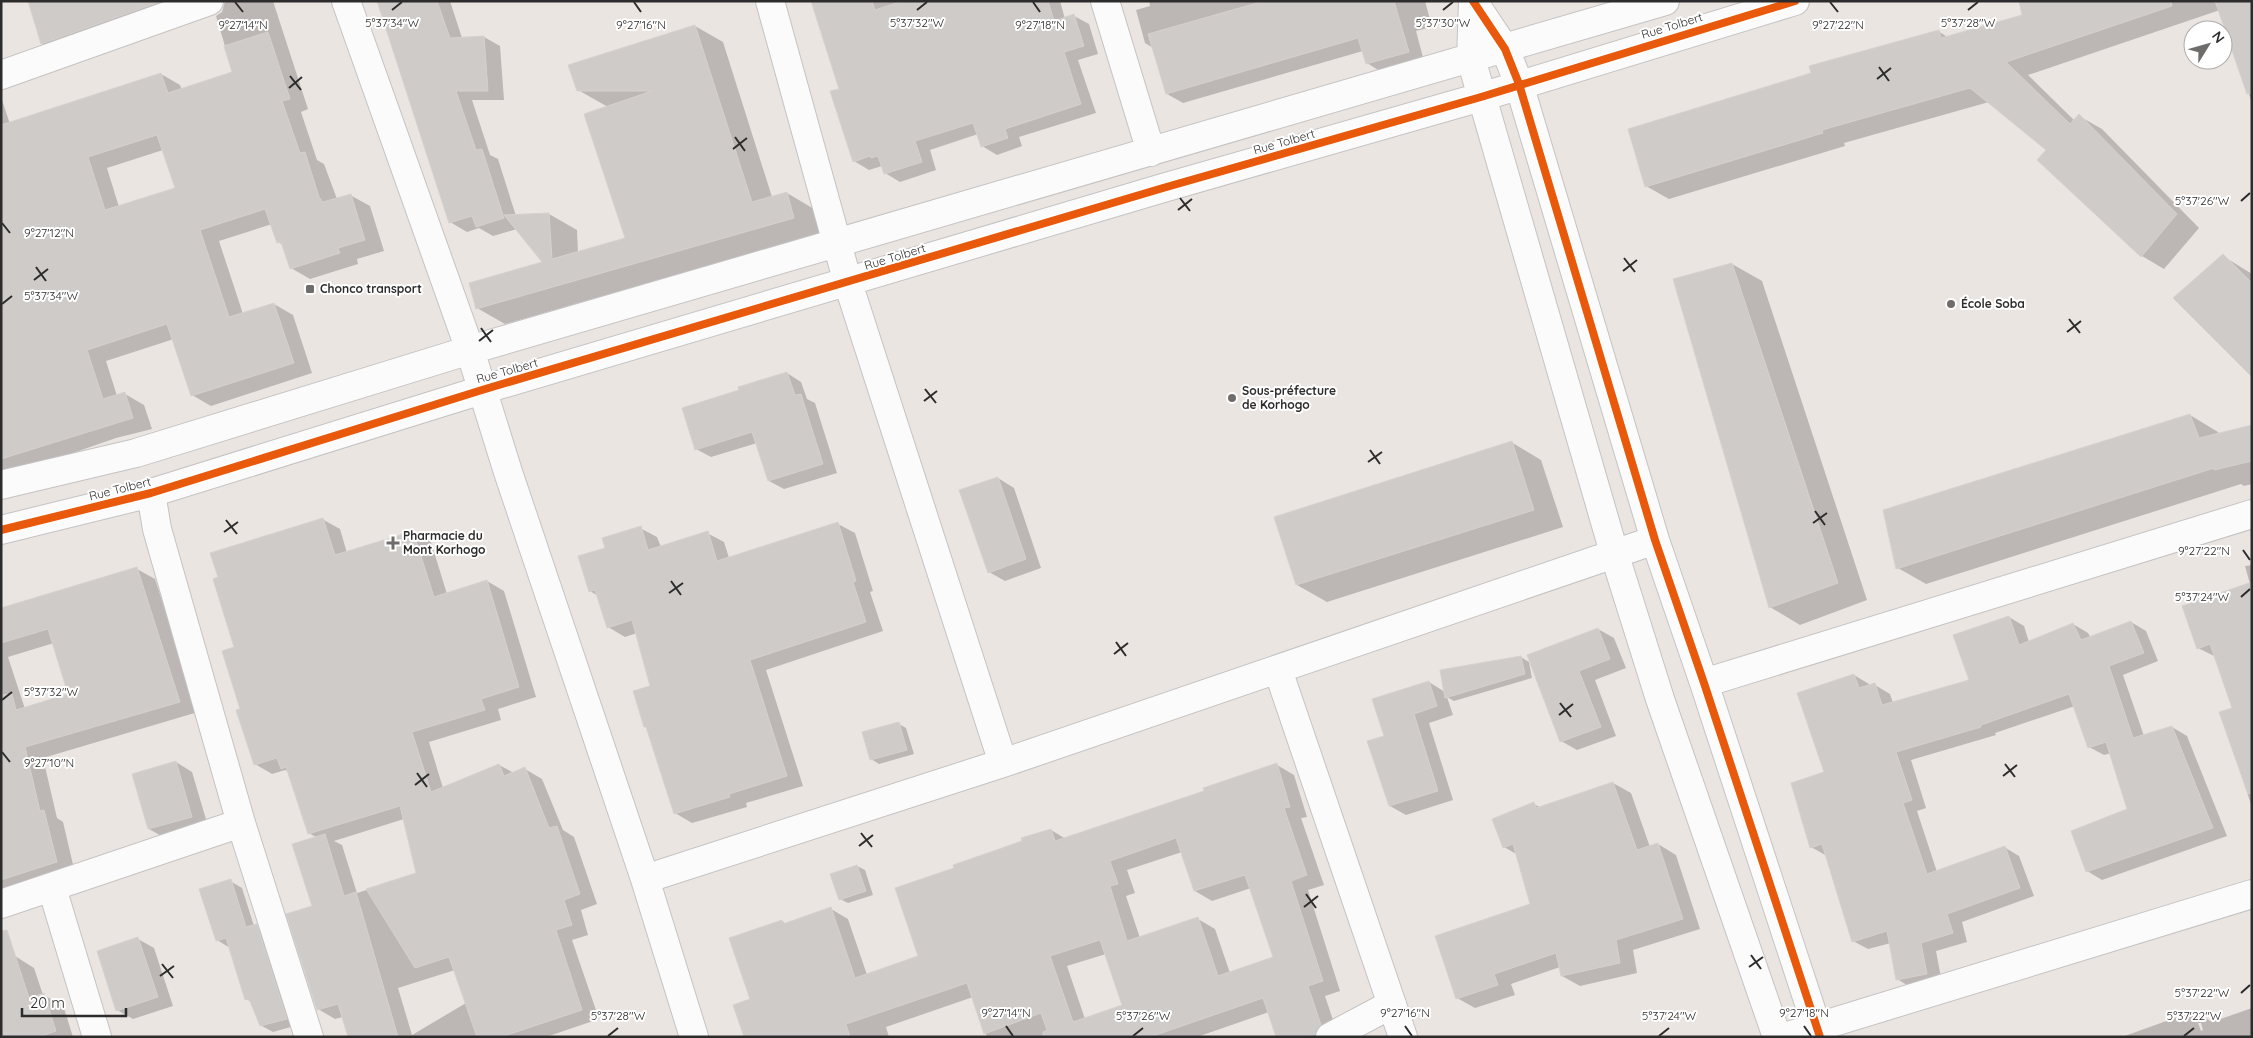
<svg xmlns="http://www.w3.org/2000/svg" width="2253" height="1038" viewBox="0 0 2253 1038" font-family="Quicksand,sans-serif">
<style>
.shadow{fill:#0003;fill-rule:evenodd}
.building{fill:#cfcbc9;stroke:#d6d1ce;fill-rule:evenodd}
.lines{fill:none;stroke-linecap:round;stroke-linejoin:round}
.minor-casing{stroke:#c4c3c3;stroke-width:30}
.minor{stroke:#fcfbfb;stroke-width:28}
.cycleway-casing{stroke:#fff;stroke-width:11}
.cycleway{stroke:#e8590c;stroke-width:8}
.ticks{fill:none;stroke:#2c2c2c;stroke-width:2}
.poi-dot{fill:#6f6d6c;stroke:#fff;stroke-width:2}
.labels{text-anchor:middle;stroke-width:4;stroke-linejoin:round;paint-order:stroke}
.street-label{font-size:12px;fill:#2c2c2c;stroke:#fff}
.poi-label{font-size:12px;font-weight:bold;fill:#2c2c2c;stroke:#fff;text-anchor:start}
.ticks-label{font-size:12px;text-anchor:middle;fill:#2c2c2c;stroke:#fff;stroke-width:4;stroke-linejoin:round;paint-order:stroke}
</style>
<rect width="100%" height="100%" fill="#ebe5e2"/>
<path class="shadow" d="M29 1H211L62 54 42 43Z
M225 1H273L308 109 301 112 317 160 324 164 337 199 350 195 370 206 384 251 357 259 358 264 310 279 291 268 283 245 278 242 272 224 219 241 243 314 274 304 293 315 312 373 211 406 192 395 174 339 106 361 117 396 125 394 144 405 152 429 116 438 1 478V97L10 124 161 74 180 85 182 90 233 73 216 16 222 12ZM163 150 177 189 119 207 107 168Z
M378 1H450L462 38 484 37 500 46 504 100H472L490 155 498 159 516 216 549 214 577 230 578 253 626 239 608 107 578 90 695 26 723 42 772 197 787 193 814 209 821 233 505 324 477 308 544 263 517 229 493 236 479 228 467 232 450 222Z
M812 1H1060L1065 19 1074 16 1089 24 1098 54 1078 60 1096 113 1019 137 1022 146 997 155 982 146 978 134 930 150 936 170 900 182 885 173 882 166 869 170 854 161 841 89Z
M1149 1H1425L1432 27 1416 31 1424 61 1383 73 1367 63 1363 51 1183 103 1167 94 1153 48 1145 43 1136 10 1150 6Z
M2020 1H2252V103L2220 10 2028 75 2075 121 2079 116 2102 129 2199 228 2164 269 2142 256 2039 160 2047 150 1989 102 1844 143 1845 146 1669 199 1646 186 1812 74 1938 31 1949 38 2024 16Z
M2223 256 2252 274V375Z
M1732 264 1762 281 1867 600 1800 625 1770 607Z
M787 373 801 382 807 399 815 403 837 473 784 489 769 481 757 443 711 457 696 449 741 391Z
M2190 415 2218 432 2219 435 2252 427V484L2244 486 2241 484 1926 584 1898 568Z
M1511 442 1541 460 1563 527 1327 602 1297 585Z
M998 478 1014 488 1041 568 1005 581 989 572Z
M322 519 340 529 347 553 413 532 431 542 447 594 487 581 504 591 536 697 498 709 501 720 429 742 443 788 499 765 514 773 525 769 542 779 563 830 574 837 597 904 581 910 588 935 572 940 599 1019 546 1037H349L343 1017 335 1019 318 1009 313 907 317 838 309 833 289 772 285 770 272 774 255 764 242 710 236 648ZM404 819 418 874 357 893 342 845 334 841ZM455 970 466 1003 412 1035 398 988Z
M838 524 855 533 873 591 870 592 883 631 766 670 803 786 746 803 747 807 692 823 675 813 652 687 637 633 625 637 608 627 598 596 590 591 607 548 640 528 657 537 661 547 707 533 724 542 729 558Z
M2252 565V807L2220 713 2234 709 2216 657 2198 648 2250 584 2245 566Z
M137 569 155 579 198 712 43 758 57 818 63 822 75 873 1 897V610ZM54 643 70 695 25 709 8 657Z
M2009 617 2024 626 2029 642 2073 624 2088 633 2091 638 2131 622 2146 631 2158 661 2123 675 2144 736 2172 727 2187 736 2227 836 2102 880 2087 871 2129 810 2111 753 2104 755 2089 747 2075 706 1995 733 1996 735 1911 760 1926 808 1917 811 1937 872 2004 847 2019 856 2034 896 1962 922 1967 942 1936 951 1942 983 1912 988 1897 979 1891 943 1868 949 1853 941 1827 856 1811 847 1826 773 1854 675 1869 684 1870 686 1875 685 1890 694 1893 703 1971 681Z
M1598 629 1614 638 1626 668 1595 680 1616 736 1577 750 1561 741 1529 655Z
M1521 657 1529 662 1532 678 1454 701 1447 697 1453 715 1429 723 1453 800 1406 815 1390 806 1385 737 1429 682 1445 692Z
M899 724 906 728 914 754 879 764 871 759Z
M176 762 192 772 208 826 165 838 149 829 134 775Z
M1277 765 1294 775 1307 817 1301 818 1324 885 1308 890 1340 991 1325 996 1338 1035 1336 1037H1277L1269 1012 1197 1037H987L973 997 886 1027 889 1037H745L752 1000 782 921 786 924 831 909 848 919 867 975 920 957 956 869 1051 830 1066 839 1206 792ZM1182 852 1195 891 1212 901 1251 888 1274 958 1230 973 1215 929 1198 919 1140 938 1126 896 1135 893 1127 870ZM1106 954 1124 1006 1085 1019 1067 966Z
M1613 783 1631 793 1650 847 1658 844 1676 855 1700 929 1633 950 1637 973 1580 986 1562 976 1560 967 1511 984 1515 995 1475 1008 1457 998 1532 905 1518 855 1504 847 1534 804 1541 808Z
M857 866 865 870 873 895 848 903 840 899 832 874Z
M230 881 242 888 254 926 268 932 298 1025 273 1032 262 1026 253 1003 246 999 230 948 217 940Z
M138 939 154 948 173 1006 133 1019 117 1010Z
M15 956 34 968 43 995 63 1005 73 1037H1Z
M2252 1008V1037H2122L2194 1011 2212 1022ZM2198 1023H2201L2203 1030 2201 1031Z"/>
<path class="building" d="M28 1H162L41 44Z
M377 1H437L450 38 484 36 488 91H456L476 150 482 149 504 218 476 227 472 216 449 223Z
M811 1H872L875 10 902 1H1048L1054 21 1074 14 1084 46 1064 52 1081 104 1005 129 1008 138 981 147 973 123 915 141 922 162 884 174 878 156 871 158 870 156 853 162 830 91 839 89Z
M1264 1H1394L1409 52 1366 64 1358 38 1166 94 1148 34Z
M2019 1H2171L2172 6 2006 62 2070 124 2079 114 2177 214 2141 257 2037 160 2046 150 1970 88 1822 130 1823 133 1645 187 1628 129 1811 73 1809 66 1939 30 1941 38 2022 15Z
M2215 1H2252V93L2247 94Z
M695 25 752 202 787 192 794 218 476 309 469 283 542 262 504 215 549 213 552 259 625 238 584 114 652 91H577L568 65Z
M268 32 290 99 282 101 300 153 305 152 319 197 323 202 351 194 365 240 338 248 340 253 290 269 281 242 277 243 265 209 200 230 229 317 274 303 294 363 191 396 167 324 87 350 103 399 125 392 133 418 1 459V125L161 73 168 93 232 72 224 46ZM157 135 175 188 105 210 88 157Z
M2223 254 2252 283V377L2173 298Z
M1732 263 1838 583 1769 608 1673 279Z
M787 372 795 395 801 394 823 464 768 481 752 432 695 450 682 408 739 390 738 387Z
M2190 414 2199 438 2252 425V461L2214 470V468L1896 569 1883 510Z
M1512 441 1534 510 1296 585 1274 517Z
M998 477 1026 559 988 573 959 490Z
M323 518 335 555 413 531 434 597 487 580 519 687 481 699 485 710 412 732 431 792 499 764 504 776 525 767 549 828 557 826 580 894 564 900 572 925 556 930 582 1010 501 1037H477L449 957 415 968 366 889 416 873 400 806 308 834 286 767 281 769 277 758 254 765 236 710 240 709 222 651 234 647 213 579 218 577 210 553Z
M838 522 856 581 853 582 866 622 750 660 787 776 729 794 730 797 674 814 646 727H644L633 691 650 686 632 620 607 628 595 590 589 592 578 556 605 548 602 538 641 526 648 550 708 531 717 561Z
M137 567 180 702 25 747 40 811 44 810 57 862 1 880V695L12 694 16 710 68 694 48 629 1 643V608Z
M2252 582V793L2248 794 2219 712 2232 708 2210 644 2197 649 2182 606Z
M2009 616 2019 645 2073 623 2081 640 2131 621 2144 653 2109 666 2133 738 2172 726 2213 828 2086 872 2071 831 2127 809 2106 742 2088 748 2069 694 1981 725V727L1896 752 1912 800 1903 803 1927 874 2005 846 2020 888 1947 914 1953 933 1921 943 1927 974 1896 980 1887 931 1852 942 1822 844 1810 848 1791 783 1824 772 1797 693 1854 674 1859 688 1875 683 1882 705 1969 680 1953 635Z
M1598 628 1610 659 1579 671 1601 727 1560 742 1527 655Z
M1521 656 1525 674 1445 698 1440 670Z
M1429 681 1437 706 1414 714 1438 791 1389 806 1367 741 1384 736 1372 699Z
M899 722 907 750 870 760 862 732Z
M176 761 192 817 148 829 132 774Z
M1277 763 1290 807 1284 808 1307 875 1291 881 1323 981 1308 986 1321 1025 1315 1034 1308 1037H1276L1263 998 1150 1037H1043V1032L1047 1030 1041 1013 984 1034 967 983 846 1024 850 1037H744L733 1005 750 999 729 938 782 920 783 924 831 907 855 978 918 956 895 888 954 868 953 865 1022 841 1021 838 1051 829 1055 841 1204 791 1203 788ZM1176 838 1194 891 1245 875 1273 957 1218 976 1198 917 1127 941 1110 886 1118 884 1110 861ZM1100 940 1122 1005 1073 1022 1050 956Z
M1613 782 1637 850 1658 843 1683 919 1616 940 1620 963 1561 976 1556 953 1494 974 1498 985 1456 999 1435 936 1530 904 1513 844 1503 848 1492 819 1534 802 1536 808Z
M325 834 344 896 356 892 398 1037H348L338 1004 317 1010 286 914 312 906 292 844Z
M857 865 866 891 839 900 830 874Z
M231 879 246 927 257 924 287 1019 260 1026 249 999 245 1000 226 938 216 941 199 889Z
M7 930 29 998 44 993 56 1031 39 1037H1V931Z
M138 937 158 997 116 1011 97 951Z"/>
<g class="lines">
<defs>
<path id="minor" d="M346 1 470 350 508 472 645 879 694 1037
M770 1 848 283 1003 763
M1105 1 1151 152
M1473 1 1505 49 1519 84 1655 540 1704 683 1820 1037
M1473 1 1471 59 1615 556 1660 699 1777 1037
M1 75 209 1
M1 485 136 453 470 350 1665 1
M151 493 157 529 241 823 309 1037
M1 530 151 493 482 390 1163 188 1481 97 1795 1
M1278 670 1403 1037
M1704 683 2252 514
M645 879 1003 763 1655 540
M52 888 97 1037
M1 904 241 823
M1330 1037 1392 1004
M1785 1037 2252 894"/>
</defs>
<use href="#minor" class="minor-casing"/>
<use href="#minor" class="minor"/>
<defs>
<path id="cycleway" d="M1473 1 1505 49 1519 84 1655 540 1704 683 1820 1037
M1 530 151 493 482 390 1163 188 1481 97 1795 1"/>
</defs>
<use href="#cycleway" class="cycleway-casing"/>
<use href="#cycleway" class="cycleway"/>
</g>
<path class="ticks" d="M235 2 243 12M634 2 641 12M1033 2 1040 12M1830 2 1838 12M392 10 402 2M917 10 927 2M1443 10 1453 2M1968 10 1978 2M1879 67 1889 81M290 76 301 90M1877 79 1891 68M289 88 302 77M735 137 745 151M733 149 747 138M1180 198 1190 211M2241 201 2250 193M1178 210 1192 199M2 223 10 233M1624 258 1635 272M36 267 46 281M1623 271 1637 260M34 280 48 269M2 304 12 296M2069 319 2080 333M481 328 491 342M2067 332 2081 321M479 341 493 330M925 389 936 403M924 401 937 391M1370 450 1380 464M1368 462 1382 452M1815 511 1825 525M226 520 237 534M1813 523 1827 513M224 532 238 522M2243 550 2250 560M671 581 681 595M669 593 683 583M2241 597 2250 589M1116 642 1126 656M1114 654 1128 643M2 700 12 692M1560 703 1571 717M1559 715 1573 704M2 752 10 762M2005 764 2015 777M417 773 427 787M2003 776 2017 765M415 785 429 774M861 833 872 847M859 846 873 835M1306 894 1316 908M1304 907 1318 896M1751 955 1761 969M162 964 173 978M1749 967 1763 957M160 976 174 966M2241 993 2250 985M1006 1026 1013 1036M1405 1026 1412 1036M1804 1026 1811 1036M608 1036 618 1028M1133 1036 1143 1028M1659 1036 1669 1028M2184 1036 2194 1028"/>
<g class="poi-dot">
<rect x="305" y="284" width="10" height="10" rx="2.5"/>
<circle cx="1951" cy="304" r="5"/>
<circle cx="1232" cy="398" r="5"/>
<path d="M390.5 535.5h5v5h5v5h-5v5h-5v-5h-5v-5h5z"/>
</g>
<g class="labels">
<g class="street-label">
<text transform="translate(1672 26) rotate(-17)" y="4">Rue Tolbert</text>
<text transform="translate(1284 142) rotate(-16)" y="4">Rue Tolbert</text>
<text transform="translate(895 257) rotate(-17)" y="4">Rue Tolbert</text>
<text transform="translate(507 371) rotate(-16)" y="4">Rue Tolbert</text>
<text transform="translate(120 489) rotate(-14)" y="4">Rue Tolbert</text>
</g>
<g class="poi-label">
<text x="320" y="293">Chonco transport</text>
<text x="1961" y="308">École Soba</text>
<text x="1242" y="395">Sous-préfecture<tspan x="1242" dy="14">de Korhogo</tspan></text>
<text x="403" y="540">Pharmacie du<tspan x="403" dy="14">Mont Korhogo</tspan></text>
</g>
</g>
<g class="ticks-label">
<text x="392" y="27">5°37'34"W</text>
<text x="917" y="27">5°37'32"W</text>
<text x="1443" y="27">5°37'30"W</text>
<text x="1968" y="27">5°37'28"W</text>
<text x="243" y="29">9°27'14"N</text>
<text x="641" y="29">9°27'16"N</text>
<text x="1040" y="29">9°27'18"N</text>
<text x="1838" y="29">9°27'22"N</text>
<text x="2202" y="205">5°37'26"W</text>
<text x="49" y="237">9°27'12"N</text>
<text x="51" y="300">5°37'34"W</text>
<text x="2204" y="555">9°27'22"N</text>
<text x="2202" y="601">5°37'24"W</text>
<text x="51" y="696">5°37'32"W</text>
<text x="49" y="767">9°27'10"N</text>
<text x="2202" y="997">5°37'22"W</text>
<text x="1006" y="1017">9°27'14"N</text>
<text x="1405" y="1017">9°27'16"N</text>
<text x="1804" y="1017">9°27'18"N</text>
<text x="618" y="1020">5°37'28"W</text>
<text x="1143" y="1020">5°37'26"W</text>
<text x="1669" y="1020">5°37'24"W</text>
<text x="2194" y="1020">5°37'22"W</text>
</g>
<rect width="2253" height="1038" fill="none" stroke="#2c2c2c" stroke-width="5"/>
<g transform="translate(2208 45) rotate(53)"><circle r="24" fill="#ffffff" stroke="#ababab"/>
<path d="M0-4L9 19L0 12L-9 19Z" fill="#6f6d6c"/>
<text y="-8" font-size="14" font-weight="bold" text-anchor="middle" fill="#2c2c2c">N</text>
</g>
<path d="M22 1008v8h104v-8" fill="none" stroke="#2c2c2c" stroke-width="2.5"/>
<text x="30" y="1008" font-size="15" fill="#2c2c2c" stroke="#ffffff" stroke-width="4" paint-order="stroke">20 m</text>
</svg>
